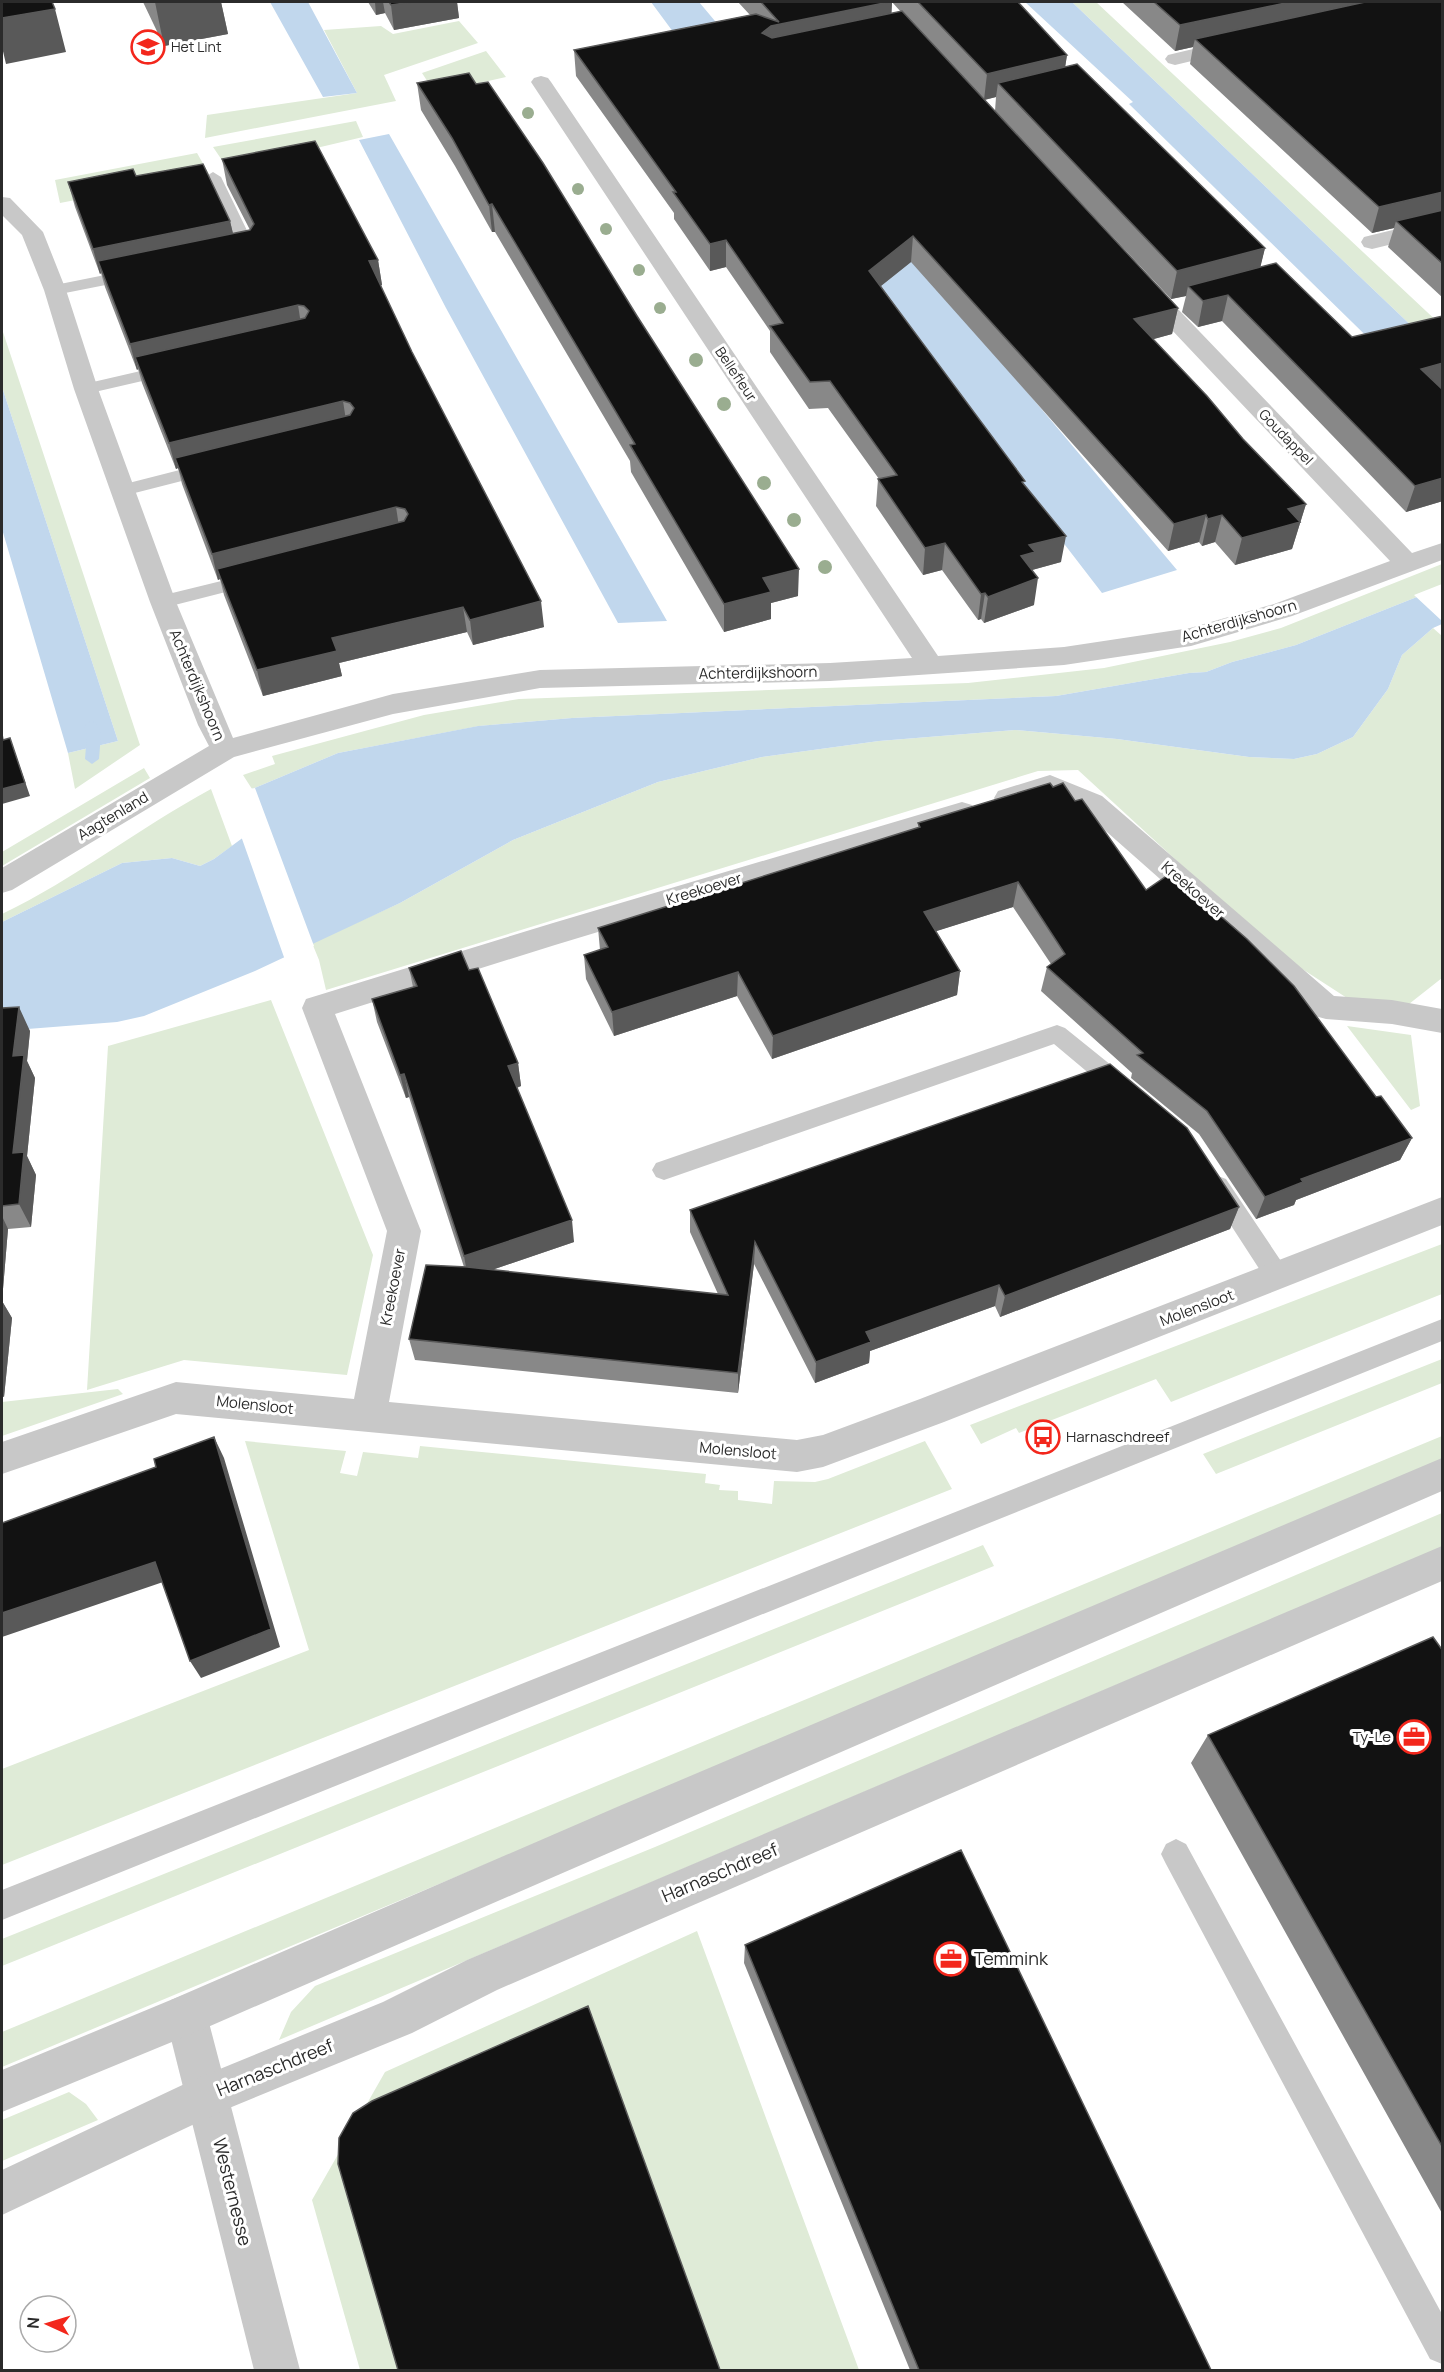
<svg xmlns="http://www.w3.org/2000/svg" width="1444" height="2372" viewBox="0 0 1444 2372" font-family="Manrope,sans-serif">
<style>
.green{fill:#dfebd7}
.water{fill:#c1d7ed}
.pier{fill:#fff}
.lines{fill:none;stroke-linecap:round;stroke-linejoin:round}
.stream{fill:#c1d7ed;fill-rule:evenodd}
.service{fill:#c8c8c8;fill-rule:evenodd}
.minor{fill:#c8c8c8;fill-rule:evenodd}
.tertiary{fill:#c8c8c8;fill-rule:evenodd}
.tree{fill:#9aad90}
.wall{fill:#888;fill-rule:evenodd}
.shaded-wall{fill:#595959}
.building{fill:#121212;stroke:#595959;stroke-width:1.5}
.labels{text-anchor:middle;stroke-width:6;stroke-linejoin:round;paint-order:stroke}
.far-poi-label{font-size:14px;fill:#2b2b2b;stroke:#fff;text-anchor:start}
.far-street-label{font-size:14px;fill:#2b2b2b;stroke:#fff}
.street-label{font-size:15px;fill:#2b2b2b;stroke:#fff}
.poi-label{font-size:15px;fill:#2b2b2b;stroke:#fff;text-anchor:start}
.near-street-label{font-size:18px;fill:#2b2b2b;stroke:#fff}
.near-poi-label{font-size:18px;fill:#2b2b2b;stroke:#fff;text-anchor:start}
</style>
<rect width="100%" height="100%" fill="#fff"/>
<path class="green" d="M1072 2H1096L1442 326V355Z
M459 21 478 43 384 75 396 101 205 138 207 115 357 93 324 30 381 26 393 34Z
M486 51 506 77 435 93 422 73Z
M356 121 363 137 228 169 213 147Z
M197 153 209 174 60 203 55 180Z
M2 329 140 745 75 789 68 753 118 741 2 387Z
M1442 564V587L1296 645 1232 662 1206 672 1189 673 1056 696 572 718 479 726 338 753 252 789 243 775 275 764 272 756 424 715 519 699 968 683 1104 668 1230 642 1281 628Z
M1433 628 1442 636V978L1409 1004 1347 998 1276 952 1078 770 1038 771 326 990 319 960 312 943 400 903 513 840 658 782 762 757 879 741 1015 730 1117 739 1249 757 1294 759 1317 754 1353 737 1388 689 1402 655Z
M144 768 150 778 2 866V852Z
M211 789 232 846 214 859 200 866 172 858 122 863 2 922V914C75 879 139 828 211 789Z
M271 1000 373 1255 347 1375 184 1360 87 1390 108 1046Z
M1347 1026 1411 1035 1420 1106 1411 1110Z
M1442 1244V1294L1171 1402 1156 1379 1019 1433 1016 1428 981 1444 970 1425Z
M1442 1359V1383L1216 1474 1203 1454Z
M118 1389 123 1394 2 1436V1402Z
M1442 1436V1464L2 2067V2032Z
M245 1441 346 1451 340 1473 357 1476 363 1452 418 1458 420 1446 706 1474 705 1483 720 1485 719 1490 738 1491V1500L772 1504 774 1481 815 1482 828 1479 925 1441 952 1489 2 1865V1769L309 1650Z
M1442 1513V1547L279 2040 291 2012 315 1986 655 1847Z
M983 1545 994 1566 2 1966V1939Z
M697 1931 859 2370H360L312 2200 385 2072Z
M69 2092 86 2104 98 2120 2 2161V2120Z"/>
<path class="water" d="M270 2H308L357 93 323 97Z
M651 2H699L1177 570 1102 593 747 132Z
M1025 2H1072L1442 355V410L1129 104 1133 102Z
M389 134 667 621 618 623 446 308 359 140Z
M2 387 118 741 68 753 2 529Z
M1442 587V624L1433 628 1402 655 1388 689 1353 737 1317 754 1294 759 1249 757 1117 739 1015 730 879 741 762 757 658 782 513 840 400 903 255 971 144 1016 117 1022 2 1031V922L122 863 172 858 200 866 214 859 252 831 256 818 252 789 338 753 478 726 572 718 1056 696 1189 673 1206 672 1232 662 1296 645Z"/>
<path class="pier" d="M1442 584V621L1414 595Z
M255 788 314 946 285 960 241 836 250 829 253 818 249 789Z"/>
<g class="lines">
<path class="stream" d="M91 721 96 723 101 734 99 759 92 764 85 759 87 734 84 726Z"/>
<path class="service" d="M213 172 221 177 257 251 255 254 236 258 228 253 230 250 239 248 205 177Z
M135 269 143 274 141 278 55 295 47 290 55 285Z
M171 364 177 365 180 369 177 373 86 394 80 393 77 389 80 385Z
M211 462 217 464 220 468 217 472 123 496 117 494 114 490 117 486Z
M254 573 261 575 264 579 261 583 163 608 156 607 153 602 156 597Z
M1057 1025 1065 1028 1132 1082 1136 1089 1132 1096 1124 1098 1116 1096 1054 1044 664 1180 656 1177 652 1170 656 1163Z
M1218 1176 1226 1179 1287 1270 1290 1277 1287 1284 1278 1288 1269 1284 1210 1193 1206 1186 1210 1179Z
M1442 1319V1341L2 1920V1890Z
M1176 1839 1186 1844 1442 2314V2364L1430 2359 1166 1864 1161 1854 1166 1844Z"/>
<path class="minor" d="M1235 39 1242 41 1245 45 1242 49 1175 65 1168 63 1165 59 1168 55Z
M541 76 548 78 551 82 938 656 1064 647 1190 628 1274 604 1390 561 1136 292 1133 287 1136 282 1144 280 1152 282 1412 553 1442 543V560L1292 616 1191 646 1064 665 830 681 540 688 393 714 234 757 12 890 2 893V868L209 746 198 725 150 602 74 389 44 290 22 235 2 215V197L10 198 43 232 66 290 98 389 176 602 233 738 393 694 540 670 830 663 912 658 531 82 534 78Z
M1442 218V232L1372 249 1364 247 1361 242 1364 237Z
M1050 775 1102 796 1334 996 1392 1000 1442 1009V1033L1392 1024 1326 1019 1315 1016 1082 810 1048 796 1008 808 998 805 994 798 998 791Z
M962 802 972 805 976 812 972 819 555 945 335 1014 421 1231 389 1402 797 1440 823 1435 920 1399 1442 1197V1225L944 1422 823 1467 797 1472 176 1414 2 1474V1442L176 1382 354 1399 387 1231 302 1008 306 999 553 923Z
M186 1994 201 2000 207 2015 300 2370H254L165 2015 171 2000Z"/>
<path class="tertiary" d="M1442 1458V1491L201 2030 2 2112V2070L173 1999 617 1807Z
M1442 1546V1581L497 1990 412 2033 222 2111 2 2215V2170L193 2080 383 2002 467 1960Z"/>
</g>
<g class="tree">
<circle cx="528" cy="113" r="6"/>
<circle cx="578" cy="189" r="6"/>
<circle cx="606" cy="229" r="6"/>
<circle cx="639" cy="270" r="6"/>
<circle cx="660" cy="308" r="6"/>
<circle cx="696" cy="360" r="7"/>
<circle cx="724" cy="404" r="7"/>
<circle cx="764" cy="483" r="7"/>
<circle cx="794" cy="520" r="7"/>
<circle cx="825" cy="567" r="7"/>
</g>
<path class="wall" d="M143 2H221L228 34 164 46Z
M368 2H457L459 18 394 30 385 13 376 15Z
M738 2H1018L1067 55 1065 67 1265 248 1260 267 1352 337 1443 316V387L1440 388 1443 501 1406 512 1222 321 1198 327 1182 312 1186 296 1171 299 995 111 996 97 984 100 1178 308 1172 334 1153 339 1243 439 1306 504 1292 549 1235 565 1215 542 1202 546 1199 542 1168 551 911 262 881 286 1024 485 1061 562 1032 570 1034 605 984 623 981 619 978 620 942 570 923 575 876 506 878 479H879L828 408 809 409 770 352V331L726 267 710 271 674 219V213L576 76 574 50 750 15ZM892 2 901 12 891 14Z
M1122 2H1443V298L1388 247 1394 228 1372 233 1190 64 1193 47 1175 51Z
M417 83 798 596 771 603V619L724 632 631 472 630 461 495 232H492L455 166 421 110Z
M222 159 378 260 382 285 380 286 544 627 473 645 467 632 339 663 342 676 263 696 224 595 220 579 218 580 182 484 178 468 176 469 142 383 138 369 137 370 105 287 101 273 100 274 75 207 68 182 136 176 230 221 233 234 250 230 227 185Z
M1053 787 1075 801 1146 890 1376 1097 1412 1138 1400 1160 1296 1200 1294 1205 1256 1219 1199 1134 1131 1078 1132 1073 1041 991 1047 967 1051 964 1013 907 936 931 960 971 957 995 772 1059 737 996 614 1036 586 979 584 955 600 950 598 928 918 828V823Z
M409 968 469 970 518 1063 521 1086 517 1088 574 1242 492 1270 718 1294 690 1232V1210L1239 1207 1230 1229 1000 1317 995 1306 870 1351 869 1363 815 1383 754 1264 738 1393 415 1360 409 1339 464 1267 409 1097 406 1098 377 1022 372 999 413 987Z
M2 1008 30 1031 27 1061 35 1078 27 1156 36 1175 31 1227 8 1229 2 1301 12 1318 4 1397H2Z
M1443 1651V2215L1191 1763 1208 1735Z
M745 1945 1211 2370H910L744 1963Z"/>
<path class="shaded-wall" d="M155 2H221L228 34 164 46Z
M375 2H383L385 13 376 15Z
M412 2H457L459 18 394 30 391 5Z
M889 2H892L891 27 762 59V33L771 26Z
M1290 2H1400L1195 39 1193 47 1175 51 1180 25Z
M55 9 66 52 6 64 2 47V18Z
M1067 55 1063 81 998 83 996 97 984 100 987 74Z
M1443 192V216L1396 221 1394 228 1372 233 1379 207Z
M492 204 495 232H492L489 205Z
M230 221 236 246 98 261 101 273 100 274 93 249Z
M913 236 911 262 867 297 869 271Z
M726 240V267L710 271V244Z
M1265 248 1258 277 1188 286 1186 296 1171 299 1177 271Z
M378 260 382 285 373 287 369 261Z
M1228 295 1222 321 1198 327 1203 301Z
M298 305 302 331 135 357 138 369 137 370 130 344Z
M1178 308 1172 334 1129 346 1134 319Z
M1443 363V387L1412 395 1421 369Z
M343 401 347 427 175 458 178 468 176 469 169 443Z
M1443 478V501L1406 512 1415 486Z
M1306 504 1292 549 1235 565 1242 538 1288 509Z
M396 507 400 533 217 569 220 579 218 580 212 554Z
M1206 515 1199 542 1168 551 1174 524Z
M1222 515 1215 542 1202 546 1208 519Z
M1066 536 1061 562 1032 570 1021 556 1029 545Z
M945 543 942 570 923 575 925 548Z
M799 569 798 596 771 603V619L724 632V604L763 578Z
M1038 578 1034 605 984 623 988 597Z
M985 593 981 619 978 620 981 594Z
M541 601 544 627 473 645 470 620Z
M463 607 467 632 339 663 342 676 263 696 257 670 332 638Z
M10 738 30 796 2 804V789Z
M1018 882 1013 907 921 936 924 912Z
M960 971 957 995 772 1059 773 1036Z
M738 972 737 996 614 1036 612 1012Z
M19 1007 30 1031 27 1061 35 1078 27 1156 36 1175 31 1227 19 1204 13 1153V1056Z
M518 1063 521 1086 512 1089 508 1066Z
M404 1074 409 1097 406 1098 400 1075Z
M1412 1138 1400 1160 1296 1200 1294 1205 1256 1219 1265 1197 1301 1179Z
M1239 1207 1230 1229 1000 1317 1005 1296Z
M2 1216 8 1229 2 1301 12 1318 4 1397 2 1394Z
M572 1220 574 1242 468 1278 464 1256Z
M755 1242 754 1264 738 1393V1373Z
M999 1285 995 1306 870 1351 869 1363 815 1383 816 1362 866 1332Z
M214 1437 224 1458 280 1647 201 1678 190 1661Z
M155 1562 166 1581 2 1637V1613Z"/>
<path class="building" d="M2 2H52L55 9 2 18Z
M389 2H412L391 5Z
M761 2H889L771 26 762 33 772 38 902 11 1178 308 1134 319 1207 396 1243 439 1306 504 1288 509 1300 522 1242 538 1222 515 1208 519 1206 515 1174 524 913 236 869 271 1025 481 1022 482 1066 536 1029 545 1035 552 1021 556 1038 578 988 597 985 593 981 594 945 543 925 548 878 479 897 475 830 381 810 382 770 326 783 323 726 240 710 244 673 192H676L574 50 756 14 779 22Z
M918 2H1018L1067 55 987 74Z
M1154 2H1290L1180 25Z
M1365 2H1443V192L1379 207 1195 39Z
M1077 64 1265 248 1177 271 998 83Z
M469 73 476 84 488 82 543 163 637 316 799 569 763 578 771 592 724 604 630 445 635 444 492 204 489 205 452 138 417 83Z
M315 141 378 260 369 261 412 352 541 601 470 620 463 607 332 638 337 651 257 670 217 569 404 521 408 514 405 509 396 507 212 554 175 458 350 415 354 408 350 403 343 401 169 443 135 357 305 318 309 311 304 306 298 305 130 344 98 261 250 230 254 224 222 159Z
M203 164 230 221 93 249 68 182 133 169 136 176Z
M1443 210V264L1396 221Z
M1276 263 1352 337 1443 316V363L1421 369 1443 390V478L1415 486 1228 295 1203 301 1188 286Z
M2 734 3 740 10 738 25 783 2 789Z
M1050 783 1053 787 1063 783 1075 801 1082 799 1146 890 1171 873 1247 939 1294 986 1376 1097 1381 1096 1412 1138 1301 1179 1303 1182 1265 1197 1207 1111 1137 1055 1143 1053 1047 967 1065 954 1018 882 924 912 960 971 773 1036 738 972 612 1012 584 955 608 947 598 928 920 827 918 823Z
M461 951 469 970 478 968 518 1063 508 1066 572 1220 464 1256 404 1074 400 1075 372 999 417 986 409 968Z
M19 1007 13 1056 24 1055 13 1153 24 1152 19 1204 2 1206V1008Z
M1110 1064 1187 1128 1239 1207 1005 1296 999 1285 866 1332 871 1342 816 1362 755 1242 738 1373 409 1339 426 1265 467 1267 728 1295 690 1210Z
M214 1437 271 1629 190 1661 155 1562 2 1613V1523L156 1467 154 1459Z
M1433 1637 1443 1651V2148L1208 1735Z
M961 1850 1211 2370H919L745 1945Z
M588 2006 720 2370H398L338 2164 339 2138 353 2113 372 2101Z"/>
<defs>
<symbol id="school-ring" viewBox="-11 -11 22 22"><circle r="9.5" fill="#fff" stroke="#f3271c" stroke-width="1.5"/><path d="M0-5L7-2L0 1L-7-2ZM-4 1L0 2.5L4 1V4Q0 6-4 4Z" fill="#f3271c"/></symbol>
<symbol id="bus-ring" viewBox="-11 -11 22 22"><circle r="9.5" fill="#fff" stroke="#f3271c" stroke-width="1.5"/><path d="M-5-6H5V4H4V6H2V4H-2V6H-4V4H-5ZM-3.5-4V0h7V-4ZM-3.5 1.2v1.5H-2V1.2ZM2 1.2v1.5H3.5V1.2Z" fill="#f3271c"/></symbol>
<symbol id="office-ring" viewBox="-11 -11 22 22"><circle r="9.5" fill="#fff" stroke="#f3271c" stroke-width="1.5"/><path d="M-6-3h4V-5.5h4V-3h4V5H-6ZM-1-4.5V-3h2v-1.5ZM-6 0V1H6V0Z" fill="#f3271c"/></symbol>
</defs>
<g fill-rule="evenodd">
<use href="#school-ring" x="129" y="28" width="38" height="38"/>
<use href="#bus-ring" x="1024" y="1418" width="38" height="38"/>
<use href="#office-ring" x="1395" y="1718" width="38" height="38"/>
<use href="#office-ring" x="932" y="1940" width="38" height="38"/>
</g>
<g class="labels">
<g class="far-poi-label">
<text x="171" y="52">Het Lint</text>
</g>
<g class="far-street-label">
<text transform="translate(736 374) rotate(56)" y="5">Bellefleur</text>
<text transform="translate(1286 437) rotate(46)" y="5">Goudappel</text>
</g>
<g class="street-label">
<text transform="translate(1239 621) rotate(-16)" y="5">Achterdijkshoorn</text>
<text transform="translate(758 673) rotate(-1)" y="5">Achterdijkshoorn</text>
<text transform="translate(197 685) rotate(67)" y="5">Achterdijkshoorn</text>
<text transform="translate(113 816) rotate(-31)" y="5">Aagtenland</text>
<text transform="translate(704 889) rotate(-17)" y="5">Kreekoever</text>
<text transform="translate(1193 890) rotate(41)" y="5">Kreekoever</text>
<text transform="translate(393 1287) rotate(-79)" y="5">Kreekoever</text>
<text transform="translate(1197 1308) rotate(-21)" y="5">Molensloot</text>
<text transform="translate(255 1405) rotate(6)" y="5">Molensloot</text>
<text transform="translate(738 1451) rotate(5)" y="5">Molensloot</text>
</g>
<g class="poi-label">
<text x="1066" y="1442">Harnaschdreef</text>
<text x="1391" y="1742" text-anchor="end">Ty-Le</text>
</g>
<g class="near-street-label">
<text transform="translate(720 1873) rotate(-23)" y="6">Harnaschdreef</text>
<text transform="translate(275 2068) rotate(-22)" y="6">Harnaschdreef</text>
<text transform="translate(232 2192) rotate(76)" y="6">Westernesse</text>
</g>
<g class="near-poi-label">
<text x="974" y="1965">Temmink</text>
</g>
</g>
<rect width="1444" height="2372" fill="none" stroke="#2b2b2b" stroke-width="6"/>
<g transform="translate(48 2324) rotate(274)"><circle r="28" fill="#ffffff" stroke="#aaaaaa" stroke-width="1.5"/>
<path d="M0-4.5L10 22L0 15L-10 22Z" fill="#f3271c"/>
<text y="-9" font-size="16" font-weight="bold" text-anchor="middle" fill="#2b2b2b">N</text>
</g>
</svg>
